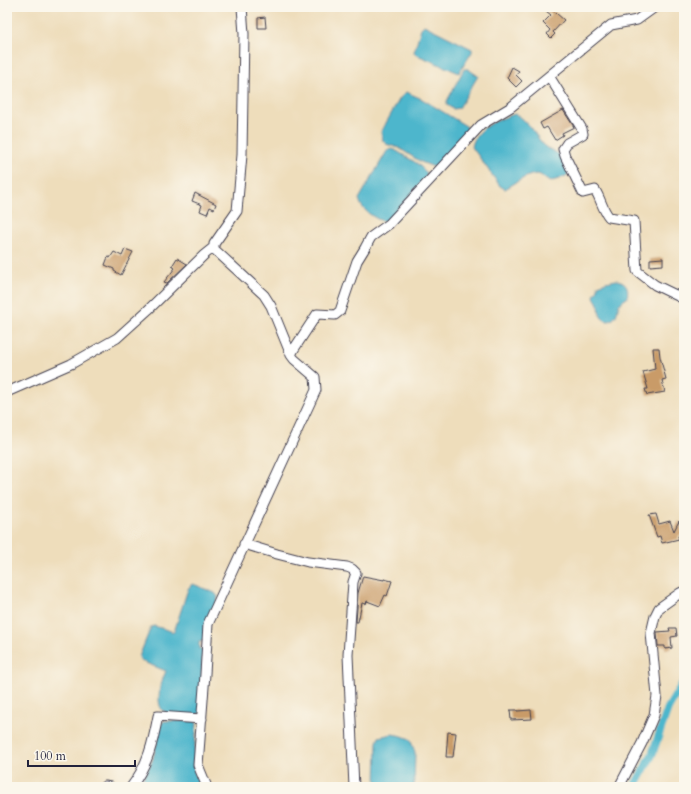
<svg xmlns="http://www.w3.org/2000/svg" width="691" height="794" viewBox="0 0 691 794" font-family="Cardo,serif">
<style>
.water{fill:#4eb6cc;stroke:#386c84}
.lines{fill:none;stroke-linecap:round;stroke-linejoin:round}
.canal{stroke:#4eb6cc;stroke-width:8}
.building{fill:#c99b68}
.minor-casing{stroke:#413e4e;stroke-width:11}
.minor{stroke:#fff;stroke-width:9}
</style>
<rect width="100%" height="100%" fill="#fbf7ec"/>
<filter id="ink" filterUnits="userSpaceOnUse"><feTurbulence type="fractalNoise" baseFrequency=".025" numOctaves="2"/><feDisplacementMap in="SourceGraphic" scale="8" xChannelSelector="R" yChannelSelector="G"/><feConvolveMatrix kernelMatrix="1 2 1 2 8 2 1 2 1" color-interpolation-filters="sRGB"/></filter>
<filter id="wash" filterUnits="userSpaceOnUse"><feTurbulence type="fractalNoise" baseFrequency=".012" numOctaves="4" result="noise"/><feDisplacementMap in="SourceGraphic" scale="16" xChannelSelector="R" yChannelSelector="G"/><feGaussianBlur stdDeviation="0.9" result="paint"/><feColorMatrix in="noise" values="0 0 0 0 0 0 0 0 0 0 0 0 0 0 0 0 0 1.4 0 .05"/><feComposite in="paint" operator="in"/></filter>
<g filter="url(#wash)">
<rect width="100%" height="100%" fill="#edb"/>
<path class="water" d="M424 25 472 49V52L459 73 415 54 414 52 421 28Z
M464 69H468L478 76 459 108 453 109 447 105V101Z
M406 92 422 99 466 126 468 130 465 133 441 162 434 167 421 162 399 148 386 144 383 141 381 132 400 98Z
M515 114C527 119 534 134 543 144 549 150 556 152 562 156L568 172V175C563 177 552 183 547 180 543 178 542 174 536 174 526 175 514 184 505 189L500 186 472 147C475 128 499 119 515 114Z
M392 149 395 150 418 164 427 173 426 177 388 221C380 223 365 212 361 205 360 203 360 201 359 199L387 151Z
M616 280C627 281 629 288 627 298 613 306 621 310 614 318 610 324 601 320 600 314 599 311 600 307 598 304 597 301 595 300 594 296L598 289V285L606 282Z
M193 584 215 593 218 597 204 641 199 642V649H203L200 713 196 715C189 715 170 716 165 712 153 705 162 680 166 671L141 661 139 657 151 627 154 626 174 632 188 589 191 585Z
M164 721H195L197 723 193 765 196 777 200 787H139L153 759 161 724Z
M392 734 402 736 410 739 415 752 414 787H376L377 742 379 737Z"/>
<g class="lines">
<path class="canal" d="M634 787 652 755 668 708 684 681"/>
</g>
<g id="blocks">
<path class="building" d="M549 7 564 20 553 32 555 34 551 38 547 34 550 30 543 23 551 15 546 11Z
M265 17 266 28H258V18Z
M512 67 519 71 516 75 522 81 516 87 507 78Z
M563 110 574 127 562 133 563 135 555 140 547 127 543 129 540 123Z
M195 193 216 204 214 209 210 207 207 214 200 211 202 205 192 201Z
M125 249 133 252 121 275 114 271V269L105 265 108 257 110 258 114 252 122 256Z
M177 258 187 264 167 283 164 282 175 268 172 266Z
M663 258V265L650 266V259Z
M653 348H659L660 357 666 379 662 380 665 392 647 395 645 389H648L643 372 655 369Z
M656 514 659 524 670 521 674 531 679 521 683 535 678 536 679 539 662 543 660 536 657 537 649 515Z
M363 576 384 580V579L392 581 387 596 385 595 380 606 367 601 366 604 362 603 358 622H356L358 593Z
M669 628H676L677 636 671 637 672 648 665 649V646H658L657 633V632L670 631Z
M510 710H517V711L531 710 532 719 511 720Z
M448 732 456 733 453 757H446Z"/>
</g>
</g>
<g filter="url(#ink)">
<use href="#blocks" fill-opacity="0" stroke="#413e4e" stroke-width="1"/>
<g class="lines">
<defs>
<path id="minor" d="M242 7 244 34 242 155 237 211 214 244V249L264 295 271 306 291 355
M549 76 582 129 583 134 567 143 563 149 565 156 583 193 595 190C601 199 602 209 609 217L634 221 637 271 655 285 684 299
M7 392 71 364 117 338 148 310 204 255 214 247
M244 544 277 554 308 562 347 567 352 569 356 573 353 582 348 655 354 787
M104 787 105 786 110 787
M131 787C148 765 153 742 158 716L202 719
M207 787 198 765 205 674 208 624 316 390 315 377 294 359 291 355 294 349 317 314 335 315 340 311 357 261 365 248 371 237 389 224 481 125 511 107 611 25 637 20 655 7
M619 787 642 743 654 715 657 696 651 633 655 616 659 608 680 593 684 591"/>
</defs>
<use href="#minor" class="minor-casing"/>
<use href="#minor" class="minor"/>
</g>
</g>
<rect width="691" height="794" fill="none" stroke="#fbf7ec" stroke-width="24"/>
<path d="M28 760v6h107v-6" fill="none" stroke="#22223b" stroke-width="2"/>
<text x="34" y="760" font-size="12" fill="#22223b" stroke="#fbf7ec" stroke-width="3" paint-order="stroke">100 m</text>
</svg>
